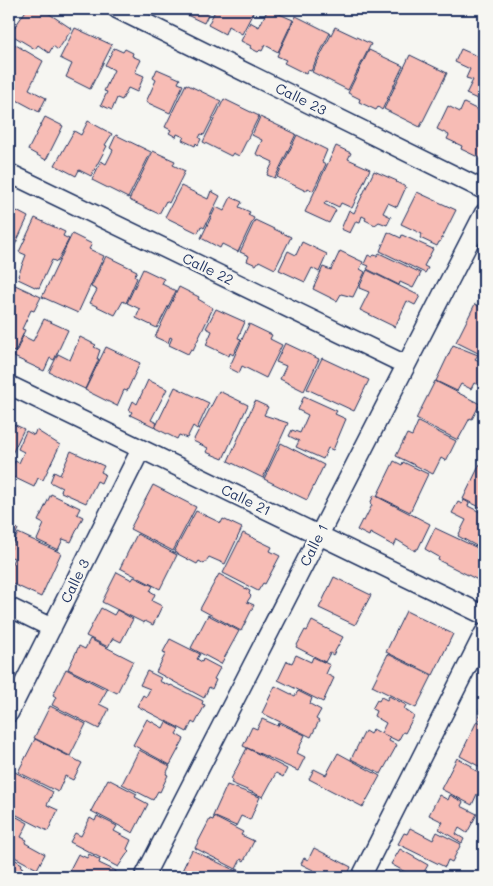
<svg xmlns="http://www.w3.org/2000/svg" width="493" height="886" viewBox="0 0 493 886" font-family="Mali,sans-serif">
<style>
.building{fill:#f7bcb5;stroke:#1b2f5e}
.lines{fill:none;stroke-linecap:round;stroke-linejoin:round}
.minor-casing{stroke:#1b2f5e;stroke-width:21}
.minor{stroke:#f6f6f2;stroke-width:18}
.labels{text-anchor:middle;stroke-width:5;stroke-linejoin:round;paint-order:stroke}
.street-label{font-size:14px;fill:#1b2f5e;stroke:#f6f6f2}
</style>
<rect width="100%" height="100%" fill="#f6f6f2"/>
<filter id="ink" filterUnits="userSpaceOnUse"><feTurbulence type="fractalNoise" baseFrequency=".02" numOctaves="2"/><feDisplacementMap in="SourceGraphic" scale="10" xChannelSelector="R" yChannelSelector="G"/><feConvolveMatrix kernelMatrix="1 2 1 2 8 2 1 2 1" color-interpolation-filters="sRGB"/></filter>
<g filter="url(#ink)">
<path class="building" d="M27 9H42L72 29 58 50 53 46 49 53 38 45 35 49 10 34Z
M174 9H211L204 23Z
M216 9H255L242 34 228 26 225 34 208 25Z
M268 9 293 20 278 52 265 45 262 51 260 50 258 52 250 48 251 46 241 41 250 22 259 27Z
M296 16 330 33 311 71 308 70 306 74 284 63 286 60 277 56Z
M335 27 371 44 348 90 312 72Z
M75 28 112 45 90 89 66 77 72 64 60 58Z
M9 41 43 61 29 89 46 98 39 112 11 97 15 89 9 85Z
M114 48 123 52 125 49 133 53 132 56 141 60 135 72 144 76 137 92 128 88 122 100 117 98 112 110 101 105 107 92 104 91 114 70 105 65Z
M461 49 484 59V102L466 94 473 80 466 78 470 69 455 62Z
M369 50 403 66 382 110 378 107 376 110 359 102 360 99 348 93Z
M410 55 447 73 420 127 384 109Z
M157 69 180 79 178 83 183 85 170 113 146 102 156 80 153 78Z
M186 84 221 101 204 135 201 134 199 138 201 139 198 145 196 143 195 146 182 140 184 137 177 134 176 137 169 133 171 130 165 127Z
M224 99 259 116 239 156 233 153 231 156 203 142Z
M464 103 484 113V154L482 159 461 149 462 146 447 139 449 135 437 129 448 106 460 112Z
M45 117 63 126 46 160 28 150Z
M260 117 296 134 275 178 267 175 273 162 256 154 262 140 252 135Z
M88 121 112 134 105 145 107 146 91 176 79 170 76 176 55 165 74 131 81 135Z
M116 135 151 152 128 198 92 180 101 161 106 164 113 150 110 148Z
M297 135 327 150 322 162 326 164 313 191 308 188 306 191 277 177Z
M336 146 351 153 348 159 370 169 352 208 341 203 339 207 326 201 324 204 336 210 329 223 305 212Z
M153 151 175 161 173 165 185 171 169 203 166 201 159 214 129 200Z
M374 171 397 181 396 182 406 187 397 207 388 203 383 213 391 217 387 225 379 222 375 225 365 220 366 218 362 216 360 222 356 221 350 233 341 229 349 210 354 213Z
M181 186 208 199 211 191 220 196 204 228 201 226 198 233 165 217Z
M417 192 456 210 440 242H439L437 246 420 238 422 234 401 224Z
M231 197 242 202 239 207 250 212 248 215 254 218 238 252 222 244 220 248 201 238 216 207 224 211Z
M9 207 28 217 9 258Z
M35 218 65 232 63 236 69 239 57 262 52 260 39 288 37 287V288L18 279 19 277 18 276 26 255 19 252Z
M255 220 291 237 275 269 259 261 256 265 247 261 249 256 240 252Z
M388 232 401 238 402 235 433 249 424 266 428 268 425 273 380 251Z
M72 234 92 244 89 249 104 256 78 313 42 297Z
M302 242 327 254 319 272 312 268 305 282 279 270 288 251 296 255Z
M340 251 363 262 360 269 365 272 353 297 341 294 337 301 313 289 323 267 331 270Z
M379 253 421 273 413 288 400 282 399 285 367 269 369 266 364 264 368 255 372 257 374 255 377 256Z
M106 256 137 271 134 276 137 278 126 303 123 301 115 315 90 303 97 290 91 287Z
M143 269 164 279 162 284 176 291 157 328 136 318 140 309 127 303Z
M367 270 420 296 415 305 407 301 395 327 360 310 369 292 359 288Z
M13 284 41 297 34 311 31 310 22 329 25 330 15 352 9 351V295Z
M179 287 199 297 198 299 213 308 193 350 191 349 188 354 169 345 172 338 170 337 168 343 155 337Z
M475 304 484 309V356L456 342Z
M216 309 245 322 238 338 241 339 233 355 230 353 229 356 206 345 212 331 206 328Z
M44 319 68 330 54 360 50 358 44 371 14 357 23 336 33 341Z
M249 324 272 335 270 339 282 345 266 378 242 366 239 373 229 368Z
M80 337 96 345 94 347 100 350 97 359H99L85 389 49 372 58 354 70 360Z
M285 343 319 359 304 391 280 379 286 366 276 362Z
M453 345 478 355 475 359 484 363V387L474 383 471 389 461 384 457 391 436 381Z
M106 347 140 363 127 391 124 390 117 406 85 390Z
M322 358 369 380 354 411 307 389Z
M148 380 167 389 151 420 157 423 155 427 130 415 132 412 129 410 133 401 137 404Z
M435 381 480 404 472 419 470 418 458 440 416 419Z
M175 387 209 403 197 429 193 426 187 438 179 435 177 439 155 428Z
M219 391 248 405 223 459 206 452 208 448 193 441Z
M304 396 337 411 335 414 346 419 333 450 328 448 323 459 296 447 299 441 289 436 292 430 300 433 308 415 298 410Z
M255 401 268 407 264 415 288 423 263 478 228 461Z
M9 422 24 429 9 460Z
M418 422 456 441 446 461 441 458 433 474 396 456 407 434 412 436Z
M36 430 60 445 43 480 38 478 34 487 9 475 15 461 19 463 24 452 18 449 26 431 34 435Z
M281 443 324 465 307 500 264 479Z
M71 451 104 466 101 472 105 474 101 483 97 481 86 503 61 492 62 488 50 482 54 472 60 475Z
M394 461 402 465 403 462 428 474 410 512 377 496Z
M480 464 484 466V509L463 499Z
M153 485 196 507 173 551 130 529Z
M51 494 80 508 77 514 83 517 71 542 63 539 58 550 37 540 44 524 38 521Z
M374 495 430 524 418 549H416L415 551 397 540 394 546 370 533 369 536 357 530 362 520 364 521 372 505 370 504Z
M464 500 469 503 468 506 484 514V550L458 536 466 520 452 513 458 502 462 504Z
M196 511 221 523 223 519 242 528 225 564 209 557 204 564 199 561 197 564 174 552Z
M9 525 18 529 9 549Z
M435 528 484 551V573L480 581 438 560 439 557 425 549Z
M18 533 61 553 41 597 9 582V571L14 558 9 556V553Z
M243 533 272 547 270 551 280 556 265 584 263 583 258 591 223 573Z
M137 534 177 555 160 589 120 568Z
M117 572 132 580 134 577 153 586 150 591 155 594 152 601 162 606 153 625 145 621 144 623 102 602Z
M219 574 250 591 249 594 251 596 247 602 254 605 241 631 200 609Z
M334 577 371 595 355 625 319 608Z
M101 608 114 615 117 610 133 619 121 642 113 638 108 647 86 636Z
M406 611 453 634 433 675 386 652Z
M208 615 239 631 221 664 191 648Z
M312 621 343 637 333 655 330 653 325 662 296 647 305 630 307 631Z
M90 639 133 661 117 693 68 669 79 646 85 649Z
M170 639 200 654 197 659 202 662 203 659 220 668 214 679 216 680 212 689 209 687 204 698 156 672 166 653 163 652Z
M388 654 432 676 416 708 372 686Z
M296 655 311 662 313 657 330 665 326 674 334 678 323 702 278 680 287 661 292 663Z
M66 669 107 690 99 704 109 709 99 729 52 705 56 697 53 695Z
M147 671 161 678 159 681 170 686 171 685 203 701 202 704 205 705 195 724 192 722 187 732 137 706 143 695 146 697 150 689 140 685Z
M275 686 295 696 298 691 312 698 310 704 321 710 316 719 319 721 311 737 262 713Z
M389 696 406 705 404 709 414 716 405 733 403 732 398 741 381 733 386 723 374 716 376 711 372 709 377 700 379 701 381 697 387 700Z
M484 700V722L478 719 481 712 479 711Z
M50 706 86 724 70 756 34 738Z
M147 719 163 728 166 722 179 729 176 734 184 739 170 765 133 745Z
M262 719 278 726 279 723 305 735 297 753 305 757 298 771 243 746 252 727 257 729Z
M477 721 484 724V769L460 756Z
M373 729 390 738 389 741 397 745 381 774 351 759 365 731 370 734Z
M35 739 82 763 73 780 65 776 58 792 18 772Z
M247 748 287 769 283 777 276 773 263 797 231 783 233 780 231 779Z
M139 750 170 766 166 774 168 775 160 792 158 791 153 800 122 784Z
M338 753 380 776 363 807 309 779 314 769 326 775Z
M457 758 472 766 471 768 484 775V798L477 794 472 805 441 789Z
M13 771 53 792 47 805 58 810 48 831 9 811V779Z
M108 779 137 794 135 797 148 804 133 833 91 811Z
M227 785 260 797 250 820 241 816 236 826 213 816Z
M439 795 448 800 450 795 463 802 461 806 477 814 467 833 459 828 456 834 464 839 462 843 439 829 443 822 429 815Z
M11 814 28 823 21 837 27 840 25 843 45 854 37 869 9 854V818Z
M97 816 117 826 114 831 131 840 127 849 129 851 118 867 70 842 75 833 81 836 90 818 95 821Z
M214 817 243 832 241 835 254 841 244 861 241 859 236 869 195 848 210 819 213 820Z
M410 828 433 840 437 832 461 844 452 862 448 860 445 867 398 844 404 833 407 834Z
M314 848 351 867 347 877H327L301 864 304 858 308 860Z
M400 849 428 865 421 877H414L391 864Z
M192 850 236 871 237 869 248 875V877H179Z
M78 854 87 858 89 854 100 860 99 863 116 871 115 877H66Z
M14 859 22 864 21 867 23 868 18 877H9V861L12 862Z"/>
<g class="lines">
<defs>
<path id="minor" d="M117 9 484 190
M9 173 406 365
M9 385 484 615
M9 607 52 628
M9 713 141 449
M144 877 484 213
M361 877 484 633"/>
</defs>
<use href="#minor" class="minor-casing"/>
<use href="#minor" class="minor"/>
</g>
</g>
<g class="labels">
<g class="street-label">
<text transform="translate(301 99) rotate(26)" y="5">Calle 23</text>
<text transform="translate(208 269) rotate(26)" y="5">Calle 22</text>
<text transform="translate(246 500) rotate(26)" y="5">Calle 21</text>
<text transform="translate(314 545) rotate(-63)" y="5">Calle 1</text>
<text transform="translate(75 581) rotate(-64)" y="5">Calle 3</text>
</g>
</g>
<rect width="493" height="886" fill="none" stroke="#f6f6f2" stroke-width="30"/>
<rect x="15" y="15" width="463" height="856" fill="none" stroke="#1b2f5e" stroke-width="2" filter="url(#ink)"/>
</svg>
